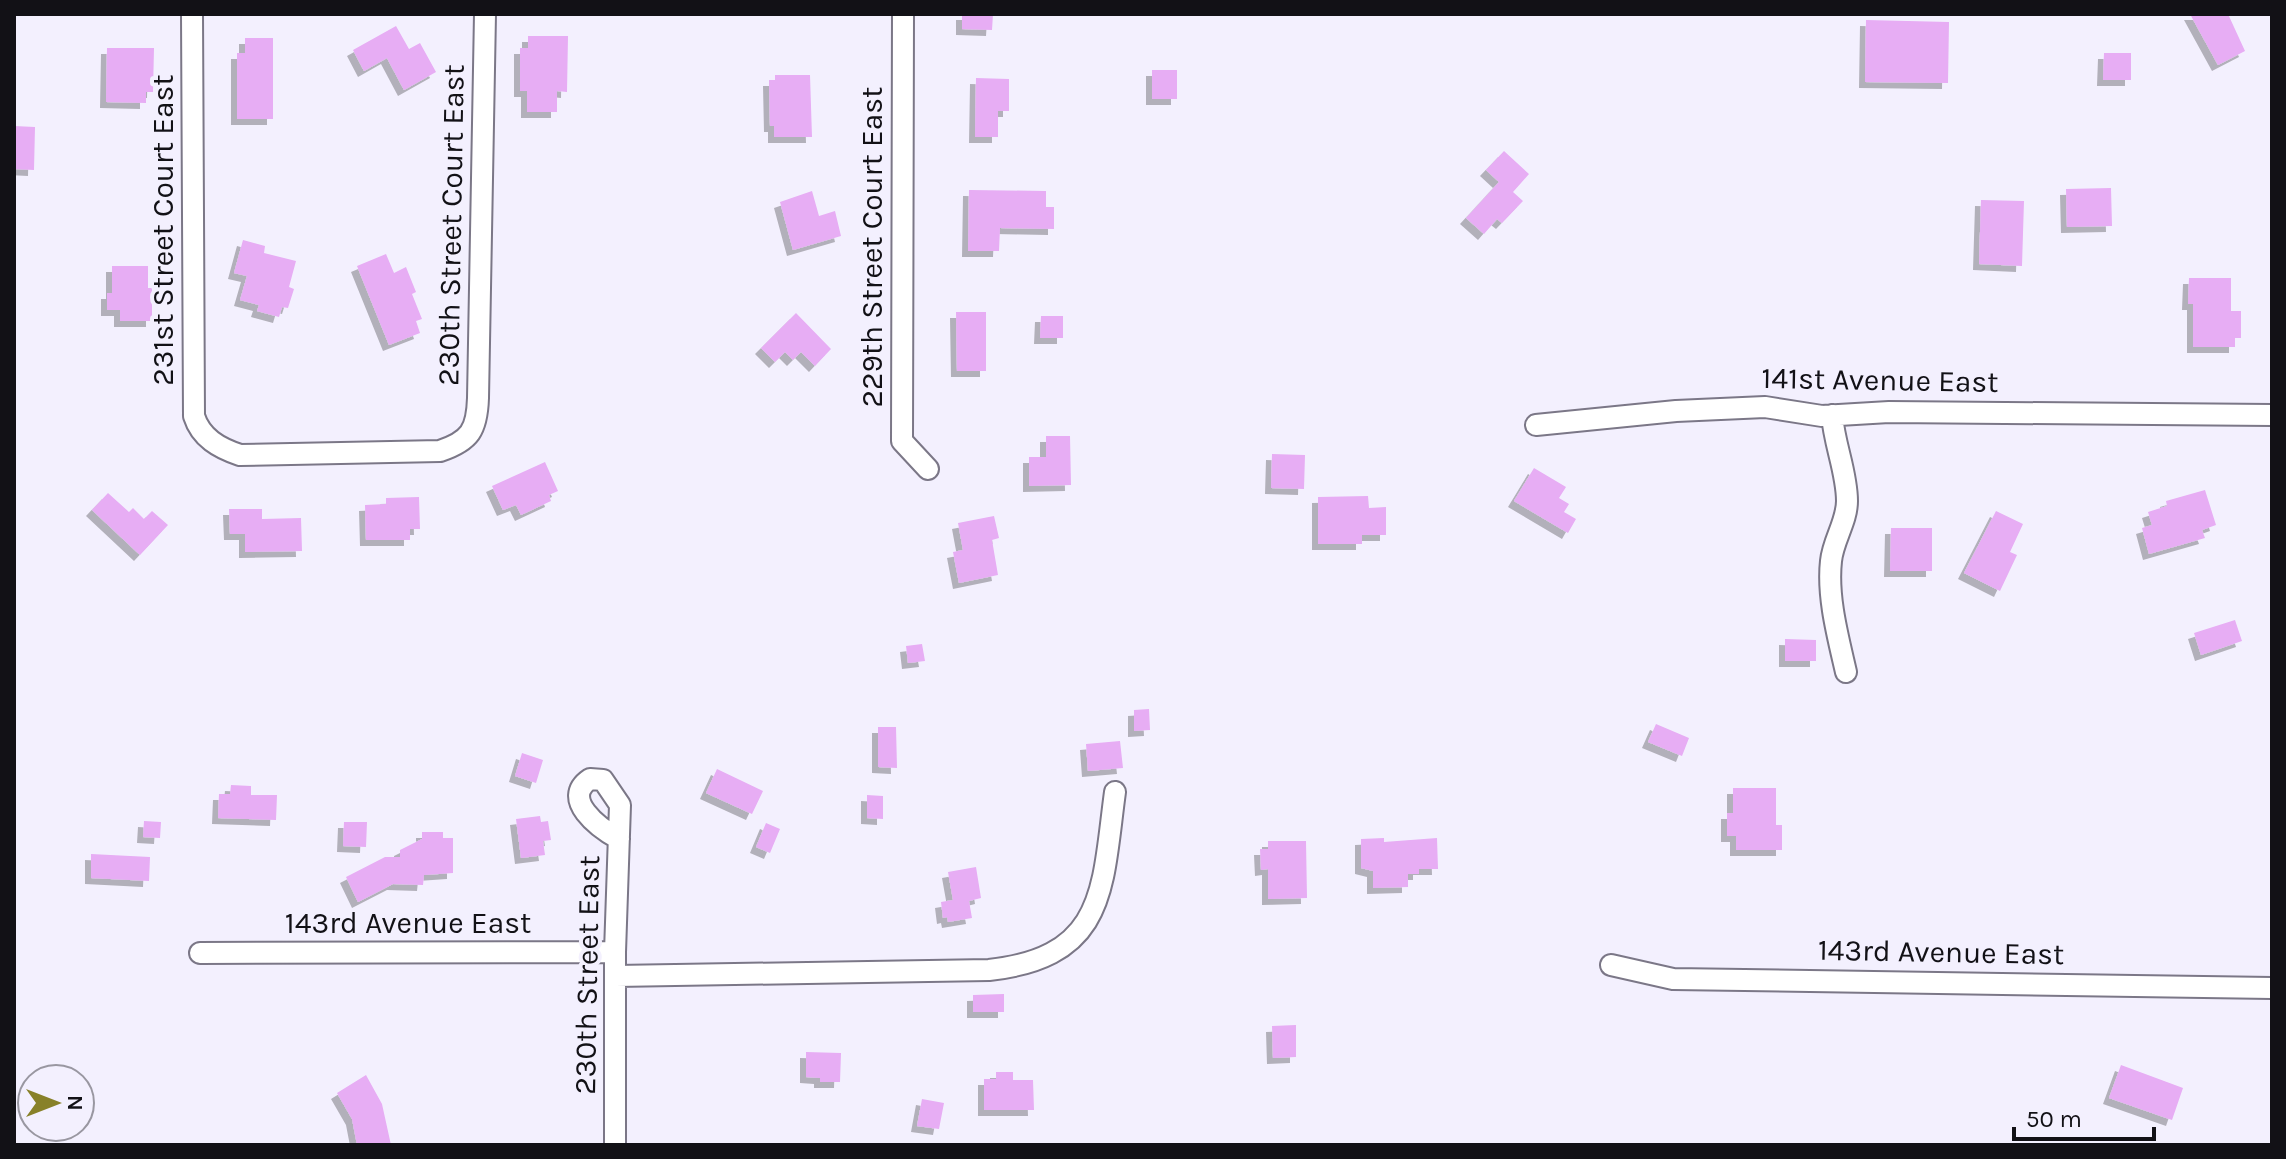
<svg xmlns="http://www.w3.org/2000/svg" width="2286" height="1159" viewBox="0 0 2286 1159" font-family="Karla,sans-serif">
<style>
.building{fill:#e7adf4;filter:url(#shadow)}
.lines{fill:none;stroke-linecap:round;stroke-linejoin:round}
.minor-casing{stroke:#7b7787;stroke-width:24}
.minor{stroke:#fff;stroke-width:20}
.labels{text-anchor:middle;stroke-width:8;stroke-linejoin:round;paint-order:stroke}
.street-label{font-size:30px;fill:#121116;stroke:#f3f0fe}
</style>
<defs>
<filter id="shadow"><feDropShadow dx="-6" dy="6" stdDeviation="0" flood-color="#0004"/></filter>
</defs>
<rect width="100%" height="100%" fill="#f3f0fe"/>
<path class="building" d="M962 14H993L992 30 962 29Z
M2190 14H2228L2245 51 2218 65Z
M1866 20 1949 22 1948 83 1865 82Z
M396 26 409 49 420 43 436 72 404 90 387 58 364 71 353 50Z
M528 36H568L567 92 557 91V112H527V91H520V48H528Z
M245 38H273V119H237V53H245Z
M107 48H154L153 92H146V103L106 102Z
M2104 53H2131V80H2103Z
M1152 70H1177V99H1152Z
M775 75H810L812 137H774V126H770L769 80H775Z
M976 78 1009 79V111H998V137H975Z
M14 126 35 127 34 170 14 169Z
M1504 151 1529 174 1513 192 1523 201 1502 223 1497 219 1484 234 1466 218 1499 182 1486 170Z
M2111 188 2112 226 2067 227 2066 189Z
M969 190 1046 191V207H1054V229L1000 228 999 251H968Z
M812 191 819 216 835 211 841 236 793 250 780 202Z
M1981 200 2024 201 2022 266 1979 264Z
M243 240 265 246 264 253 296 261 289 287 294 289 288 308 282 307 279 317 257 311 259 305 240 300 247 276 234 273Z
M386 254 394 273 406 267 416 292 412 294 422 319 416 321 420 333 389 345 357 266Z
M112 266H148V288H152V321H120V310H107V293H112Z
M2189 278H2231V311H2241V338H2235V347H2193V304H2188Z
M956 312H986V371H957Z
M796 313 831 349 815 366 801 352 793 360 785 352 775 362 761 348Z
M1041 316H1063V338H1040Z
M1046 436H1070L1071 485 1029 486V457H1046Z
M1272 454 1305 455 1304 489 1271 488Z
M545 462 558 491 549 495 551 501 521 515 516 505 503 510 492 486Z
M1534 468 1566 487 1559 498 1569 504 1564 512 1576 519 1568 533 1514 501Z
M2205 490 2216 525 2202 530 2205 538 2149 554 2142 528 2152 525 2148 512 2167 506 2166 501Z
M108 493 129 512 133 508 144 519 152 511 168 525 140 555 92 510Z
M1368 496 1369 508 1386 507V535H1362V544H1318V497Z
M419 497 420 529H410V540H366L365 505 386 504V498Z
M229 509H262V519L301 518 302 551 245 552V534H230Z
M1996 511 2023 524 2010 552 2017 555 2000 591 1964 573Z
M994 516 999 538 992 540 998 575 959 583 953 552 963 550 958 523Z
M1891 528H1932V571H1890Z
M2235 620 2242 641 2201 655 2194 633Z
M1785 639 1816 640V661H1785Z
M922 644 925 661 908 663 906 646Z
M1149 709 1150 730 1134 731V710Z
M1656 724 1689 738 1682 756 1648 742Z
M878 727H896L897 768 878 767Z
M1120 741 1123 768 1088 771 1086 744Z
M522 753 543 760 536 783 515 776Z
M717 769 763 791 752 814 706 793Z
M231 785 251 786V795H277L276 820 218 818 219 794H230Z
M1733 788H1776V825H1782V850H1736V836H1727V813H1733Z
M867 795 883 796V819L867 818Z
M540 816 541 822 548 821 551 840 543 841 545 855 521 858 516 819Z
M144 821 161 822 160 838 143 837Z
M344 822H367L366 847 343 846Z
M766 823 780 829 770 853 756 847Z
M422 832H443V838H453V873L424 875 423 885 393 884 358 902 346 877 385 857H400V850L422 839Z
M1384 838V842L1437 838 1438 869H1419V874H1408V887L1373 888V871L1361 868V839Z
M1268 841H1306L1307 898 1268 899V869L1261 870 1260 849H1268Z
M91 854 150 857 149 881 91 878Z
M976 867 981 898 969 901 972 918 948 922 947 917 943 918 941 902 953 900 948 872Z
M1004 994V1012H973V995Z
M1296 1025V1057L1273 1058 1272 1026Z
M806 1052 841 1053 840 1082H820V1078L806 1077Z
M2121 1065 2183 1088 2172 1120 2109 1098Z
M996 1072H1013V1080H1033L1034 1110H984V1079H996Z
M366 1075 382 1104 391 1145H357L352 1119 337 1093Z
M922 1099 944 1103 939 1129 917 1126Z"/>
<g class="lines">
<defs>
<path id="minor" d="M192 14 194 416C201 438 219 448 240 455L440 451C470 441 477 430 478 398L485 14
M903 14 902 441 928 469
M1832 415C1834 444 1847 472 1847 501 1847 522 1833 540 1831 561 1827 597 1838 637 1846 672
M1536 425 1676 411 1765 407 1822 416 1889 412 2272 415
M200 953 615 952
M1611 965 1673 979 2272 988
M616 976 989 970C1107 957 1102 888 1115 792
M615 1145V952L620 805 603 780 590 779C560 799 599 828 619 839"/>
</defs>
<use href="#minor" class="minor-casing"/>
<use href="#minor" class="minor"/>
</g>
<g class="labels">
<g class="street-label">
<text transform="translate(451 225) rotate(-89)" y="10">230th Street Court East</text>
<text transform="translate(163 230) rotate(-90)" y="10">231st Street Court East</text>
<text transform="translate(872 247) rotate(-90)" y="10">229th Street Court East</text>
<text transform="translate(1880 380) rotate(1)" y="10">141st Avenue East</text>
<text x="408" y="933">143rd Avenue East</text>
<text transform="translate(1941 952) rotate(1)" y="10">143rd Avenue East</text>
<text transform="translate(587 975) rotate(-89)" y="10">230th Street East</text>
</g>
</g>
<rect width="2286" height="1159" fill="none" stroke="#121116" stroke-width="32"/>
<g transform="translate(56 1103) rotate(90)"><circle r="38" fill="#f3f0fe" stroke="#9997a1" stroke-width="2"/>
<path d="M0-6L14 30L0 20L-14 30Z" fill="#888129"/>
<text y="-12" font-size="22" font-weight="bold" text-anchor="middle" fill="#121116">N</text>
</g>
<path d="M2014 1127v12h140v-12" fill="none" stroke="#121116" stroke-width="4"/>
<text x="2026" y="1127" font-size="24" fill="#121116" stroke="#f3f0fe" stroke-width="6" paint-order="stroke">50 m</text>
</svg>
